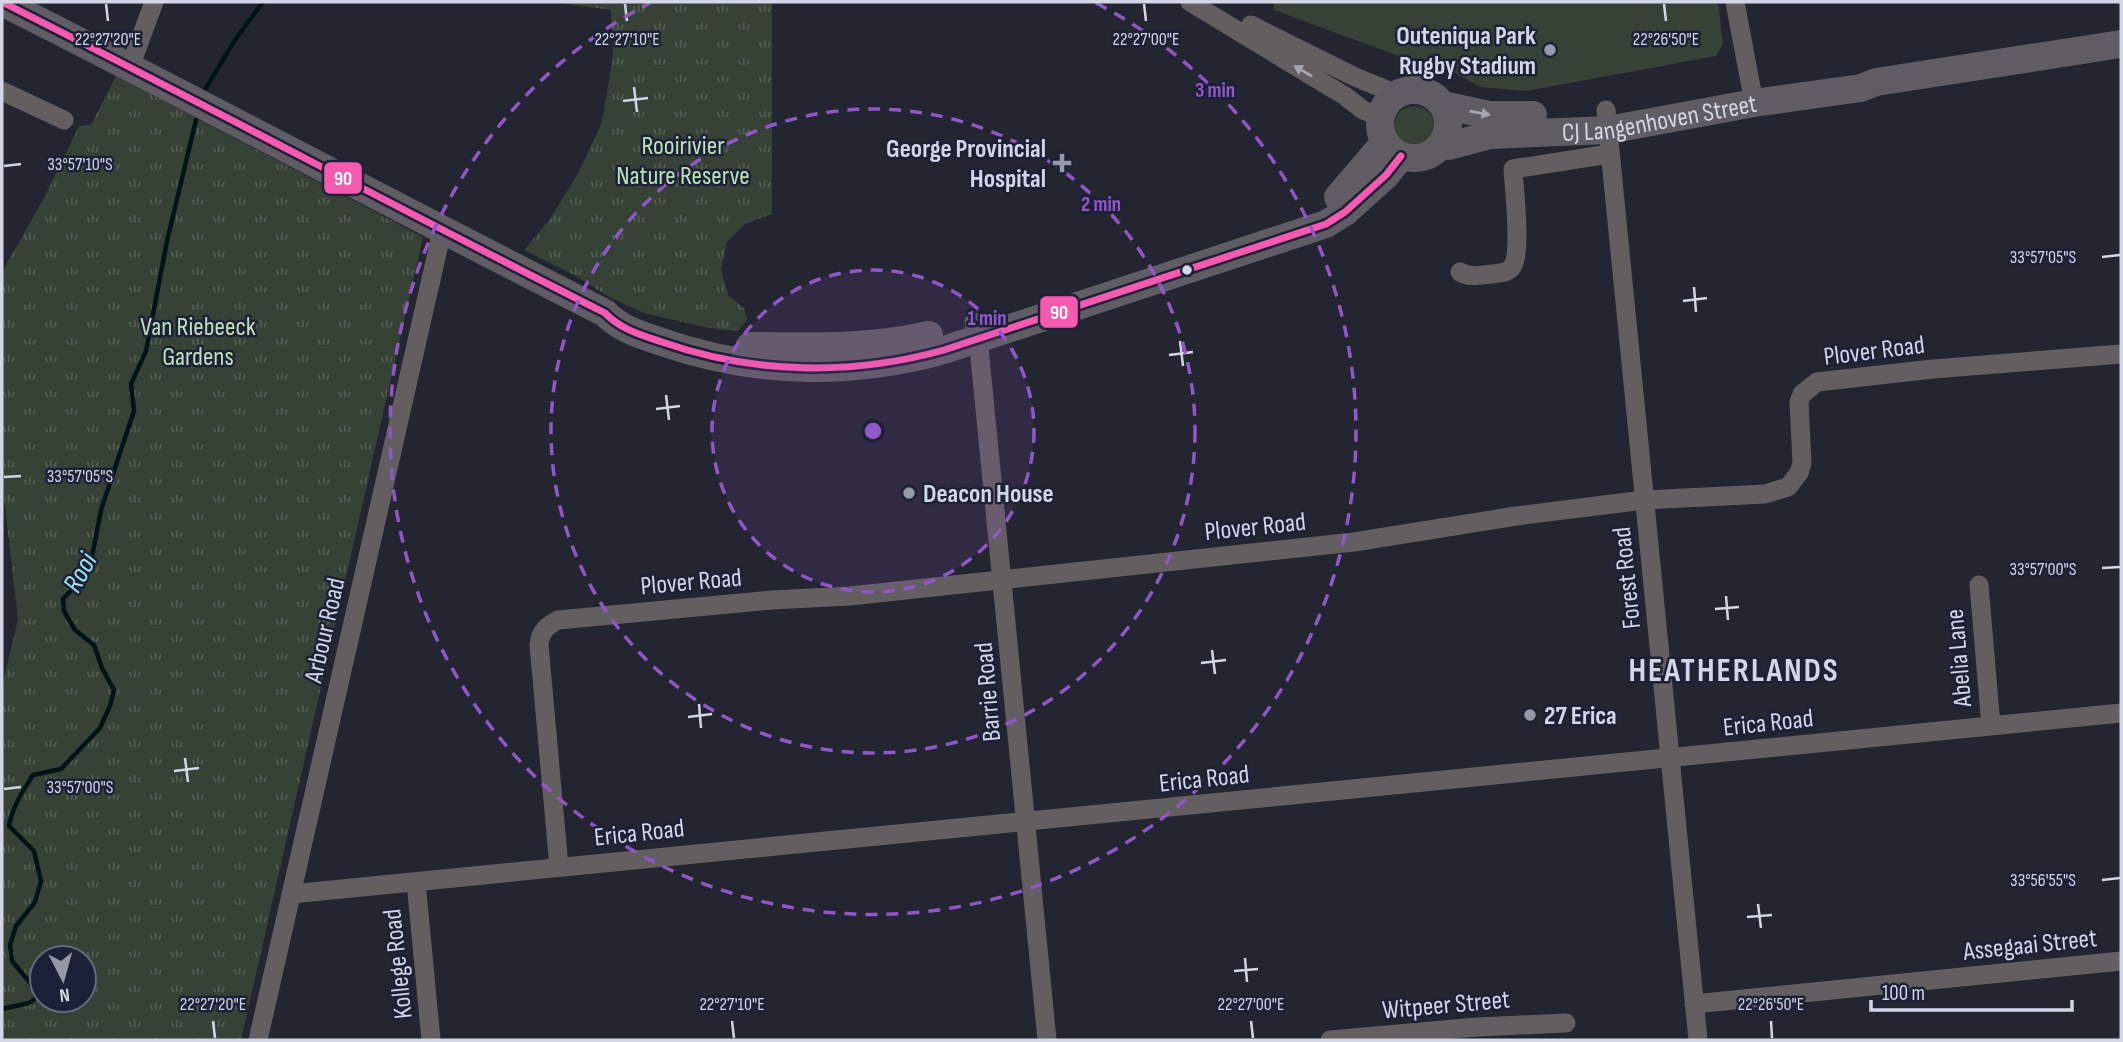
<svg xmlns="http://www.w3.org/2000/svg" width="2123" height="1042" viewBox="0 0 2123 1042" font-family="'Sofia Sans Condensed',sans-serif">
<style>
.grass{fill:#374237}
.park{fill:url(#park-tufts);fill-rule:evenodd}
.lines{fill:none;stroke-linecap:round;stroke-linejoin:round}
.stream{stroke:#031418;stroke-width:4.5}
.minor{stroke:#635f61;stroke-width:19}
.highway{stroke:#605c63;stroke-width:28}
.bus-1-casing{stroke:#1d2137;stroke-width:12}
.bus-1{stroke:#f75aaf;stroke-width:7}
.oneway{fill:#a6a6b0}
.oneway2{fill:#a5a5b1}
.ticks{fill:none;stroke:#d3d6e5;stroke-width:2.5}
.ring{fill:none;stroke:#9156c8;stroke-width:3.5;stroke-dasharray:12 9}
.poi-dot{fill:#9598a6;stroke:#1d2137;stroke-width:2.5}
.bus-dot{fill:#d3d6e5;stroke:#1d2137;stroke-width:2.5}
.labels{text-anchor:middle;stroke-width:5;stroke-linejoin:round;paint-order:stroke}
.poi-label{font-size:26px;font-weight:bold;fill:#d3d6e5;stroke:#1d2137;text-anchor:end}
.street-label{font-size:26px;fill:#d3d6e5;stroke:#1d2137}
.park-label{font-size:26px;fill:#bce3b7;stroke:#1d2137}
.water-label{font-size:28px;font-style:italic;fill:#9ce4f0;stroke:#1d2137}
.district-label{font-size:33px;font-weight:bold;letter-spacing:2px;fill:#d3d6e5;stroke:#1d2137}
.ticks-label{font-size:18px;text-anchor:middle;fill:#d3d6e5;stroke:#1d2137;stroke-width:5;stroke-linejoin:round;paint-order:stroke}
.centre{fill:#9156c8;stroke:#1d2137;stroke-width:3.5}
.ring-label{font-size:21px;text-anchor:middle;font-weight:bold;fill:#9156c8;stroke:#1d2137;stroke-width:5;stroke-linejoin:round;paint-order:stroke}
.line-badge{stroke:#1d2137;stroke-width:2.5}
.badge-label{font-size:19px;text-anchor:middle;font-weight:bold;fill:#fff}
</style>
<defs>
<pattern id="park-tufts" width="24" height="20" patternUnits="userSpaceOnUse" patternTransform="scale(1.75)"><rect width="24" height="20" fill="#374237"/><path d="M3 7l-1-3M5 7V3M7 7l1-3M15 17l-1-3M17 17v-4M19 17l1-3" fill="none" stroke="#535d54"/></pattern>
</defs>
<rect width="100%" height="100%" fill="#232531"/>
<path class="grass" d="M1274 2H1718L1723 44 1716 56 1526 91 1480 87 1439 64 1404 58 1274 10Z
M1394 126a20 20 0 1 1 40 0a20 20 0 1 1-40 0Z"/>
<path class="park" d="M553 2H772V214L745 224 727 242 721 269 728 295 744 308 747 320 738 331 709 328 644 313 609 297 576 276 524 250 550 219 579 172 602 122 613 56 611 10Z
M116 76 423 237 241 1040H2V688L18 619 2 481V272L43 200 79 126 91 125ZM42 958H84V1000H42Z"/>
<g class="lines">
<path class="stream" d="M203 93 235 40 263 2
M2 1009 29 1003 35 999 36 990 12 961 10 945 16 926 35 902 41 881 34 851 9 826C12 807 23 791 33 775L61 769 100 728 110 706 114 690 102 668 94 645 75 630 64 611 63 599 80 581 91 562 101 510 134 411 131 384 146 351 167 241 196 120"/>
<path class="minor" d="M1190 2 1345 96 1363 110 1380 117
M1735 2 1754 103
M1251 25 1355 77 1397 94
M130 67 154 2
M2 91 64 120
M1606 110 1698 1040
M1460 272C1470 278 1481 275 1492 274 1499 273 1508 273 1512 267 1522 254 1514 187 1513 169L1609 154
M974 322 979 348 1047 1040
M1979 585 1991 726
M559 867 539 645C540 631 547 626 558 620L772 600 850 596 1354 542 1516 516 1644 500 1765 494 1788 487 1799 473 1802 463 1799 402 1802 394 1817 382 1933 369 2121 354
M416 882 431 1040
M291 894 2121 713
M1694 1004 2121 961
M258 1040 442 231
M1330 1040 1477 1027 1566 1023"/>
<g class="highway">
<path d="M2 2C204 104 403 211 605 313 620 329 641 335 662 342 753 374 851 376 944 350L1326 224 1345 212 1386 175 1401 156"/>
<circle cx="1414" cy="124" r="34"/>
<path d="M1443 105 1489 115H1533"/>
<path id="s1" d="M1442 145 1449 146 1490 135 1608 130 1754 103 1861 88 1876 82 2121 44"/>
<path d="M1338 197 1385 142"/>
<path d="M750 346C811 346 868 349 929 335"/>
</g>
<defs>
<path id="bus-1" d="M2 2C204 104 403 211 605 313 620 329 641 335 662 342 753 374 851 376 944 350L1326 224 1345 212 1386 175 1401 156"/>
</defs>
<use href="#bus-1" class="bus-1-casing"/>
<use href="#bus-1" class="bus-1"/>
</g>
<defs><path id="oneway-solid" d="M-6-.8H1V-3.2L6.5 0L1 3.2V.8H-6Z" transform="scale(1.75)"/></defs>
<use class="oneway" href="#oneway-solid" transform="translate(1303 71) rotate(-150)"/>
<use class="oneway2" href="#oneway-solid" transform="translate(1480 113) rotate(10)"/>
<path class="ticks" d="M106 4 108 21M625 4 627 21M1144 4 1146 21M1664 4 1666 21M634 87 637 112M623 101 648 98M4 166 21 164M2102 257 2120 255M1694 287 1696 312M1683 301 1707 298M1180 341 1183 366M1169 355 1193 352M666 395 669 420M656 409 680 406M4 477 21 476M2102 568 2120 567M1726 596 1728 620M1715 609 1739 607M1212 650 1215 674M1201 663 1226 660M699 704 701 728M688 717 712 714M185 758 188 782M174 771 199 768M4 789 21 787M2102 880 2120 878M1758 904 1761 928M1747 917 1772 915M1245 958 1247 982M1234 971 1258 969M213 1021 215 1038M732 1021 734 1038M1251 1021 1253 1038M1771 1021 1772 1038"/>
<circle cx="873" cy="431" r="161" fill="#9156c8" fill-opacity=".12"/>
<g class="ring">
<circle cx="873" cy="431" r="161"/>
<circle cx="873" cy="431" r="322"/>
<path d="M1096 3A483 483 0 1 1 650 3"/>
</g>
<g class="poi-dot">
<circle cx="1550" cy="50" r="7"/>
<path d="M1058.5 152.5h7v7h7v7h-7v7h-7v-7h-7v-7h7z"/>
<circle cx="909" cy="493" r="7"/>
<circle cx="1530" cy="715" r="7"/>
</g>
<circle class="bus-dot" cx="1187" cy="270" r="6"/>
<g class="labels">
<g class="poi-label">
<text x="1536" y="44">Outeniqua Park<tspan x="1536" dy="30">Rugby Stadium</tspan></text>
<text x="1046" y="157">George Provincial<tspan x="1046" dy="30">Hospital</tspan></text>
<text x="923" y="502" text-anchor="start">Deacon House</text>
<text x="1544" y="724" text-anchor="start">27 Erica</text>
</g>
<g class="street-label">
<text dy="9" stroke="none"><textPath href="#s1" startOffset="220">CJ Langenhoven Street</textPath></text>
<text transform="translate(1874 350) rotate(-7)" y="9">Plover Road</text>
<text transform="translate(1255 526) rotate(-6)" y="9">Plover Road</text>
<text transform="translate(1626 578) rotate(-96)" y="9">Forest Road</text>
<text transform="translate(691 581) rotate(-5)" y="9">Plover Road</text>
<text transform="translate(324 630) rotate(-77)" y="9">Arbour Road</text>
<text transform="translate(1958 658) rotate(-95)" y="9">Abelia Lane</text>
<text transform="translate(987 692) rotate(-95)" y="9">Barrie Road</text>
<text transform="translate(1768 722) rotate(-6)" y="9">Erica Road</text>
<text transform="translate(1204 778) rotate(-6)" y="9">Erica Road</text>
<text transform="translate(639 832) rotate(-6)" y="9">Erica Road</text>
<text transform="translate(2030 944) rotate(-6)" y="9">Assegaai Street</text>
<text transform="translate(397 964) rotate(-96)" y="9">Kollege Road</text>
<text transform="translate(1446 1004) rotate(-5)" y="9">Witpeer Street</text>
</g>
<g class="park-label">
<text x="683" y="154">Rooirivier<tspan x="683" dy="30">Nature Reserve</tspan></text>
<text x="198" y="335">Van Riebeeck<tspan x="198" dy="30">Gardens</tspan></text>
</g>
<g class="water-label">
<text transform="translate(79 572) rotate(-61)" y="10">Rooi</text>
</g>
<g class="district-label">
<text x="1734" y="681">HEATHERLANDS</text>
</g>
</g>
<g class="ticks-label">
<text x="108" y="45">22°27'20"E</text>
<text x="627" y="45">22°27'10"E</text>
<text x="1146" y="45">22°27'00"E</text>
<text x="1666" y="45">22°26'50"E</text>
<text x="80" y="170">33°57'10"S</text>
<text x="2043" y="263">33°57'05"S</text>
<text x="80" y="482">33°57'05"S</text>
<text x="2043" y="575">33°57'00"S</text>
<text x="80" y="793">33°57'00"S</text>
<text x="2043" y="886">33°56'55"S</text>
<text x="213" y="1010">22°27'20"E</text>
<text x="732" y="1010">22°27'10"E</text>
<text x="1251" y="1010">22°27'00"E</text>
<text x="1771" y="1010">22°26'50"E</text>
</g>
<circle cx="873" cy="431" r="10" class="centre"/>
<g class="ring-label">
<text x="1215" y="97">3 min</text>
<text x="1101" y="211">2 min</text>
<text x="987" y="325">1 min</text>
</g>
<g class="line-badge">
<rect x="323" y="161" width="40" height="34" rx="7" fill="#f75aaf"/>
<rect x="1039" y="295" width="40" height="34" rx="7" fill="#f75aaf"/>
</g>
<g class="badge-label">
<text x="343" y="185">90</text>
<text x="1059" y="319">90</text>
</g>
<rect width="2123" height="1042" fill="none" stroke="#d3d6e5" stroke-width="7"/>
<g transform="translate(63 979) rotate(174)"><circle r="33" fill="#1d2137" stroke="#66697d" stroke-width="2"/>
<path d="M0-5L12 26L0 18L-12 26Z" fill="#9598a6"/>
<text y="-10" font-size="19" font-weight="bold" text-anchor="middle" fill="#d3d6e5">N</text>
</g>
<path d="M1871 1000v10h201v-10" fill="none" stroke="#d3d6e5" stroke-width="3.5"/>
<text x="1882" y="1000" font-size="21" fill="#d3d6e5" stroke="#1d2137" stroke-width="5" paint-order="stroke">100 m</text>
</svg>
